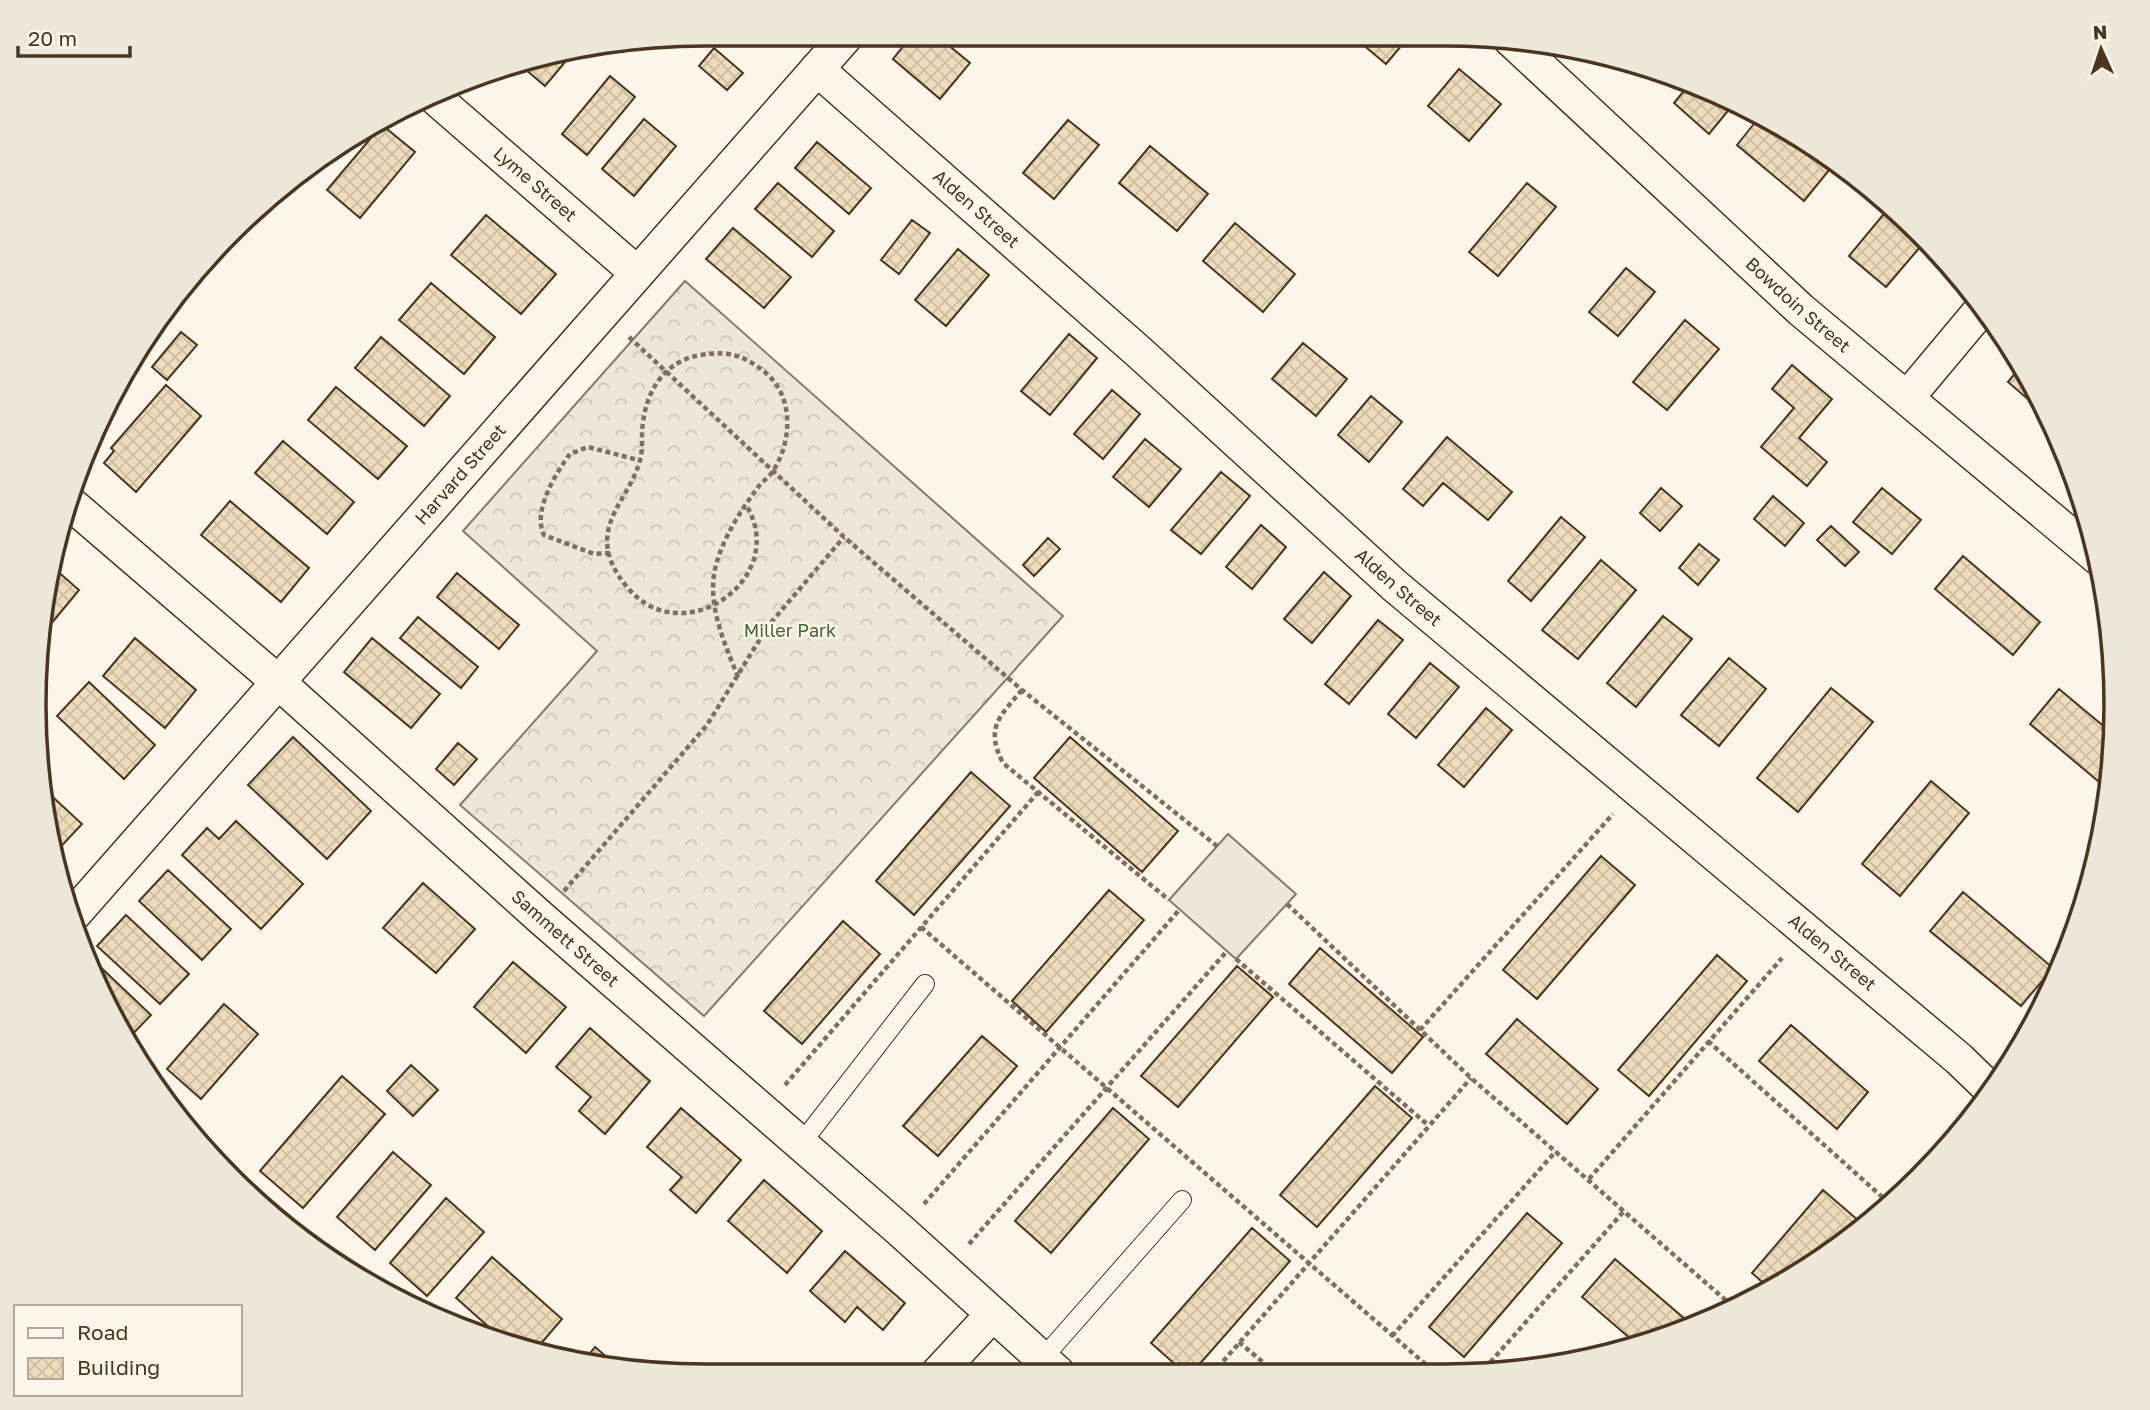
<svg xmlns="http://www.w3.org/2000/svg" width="2150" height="1410" viewBox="0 0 2150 1410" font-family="'Golos Text',sans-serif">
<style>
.forest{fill:url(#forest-crowns);stroke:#887966;stroke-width:2}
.parking{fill:#ede7d9;stroke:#887966;stroke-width:2}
.building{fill:url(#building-cross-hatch);stroke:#4a3520;stroke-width:2}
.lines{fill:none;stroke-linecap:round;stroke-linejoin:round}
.service-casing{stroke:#4a3520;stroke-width:20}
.minor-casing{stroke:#4a3520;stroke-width:36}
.path{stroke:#7f6f5c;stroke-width:4.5;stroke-dasharray:5 3.5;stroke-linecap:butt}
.service{stroke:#fbf6e9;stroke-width:18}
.minor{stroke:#fbf6e9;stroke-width:33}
.labels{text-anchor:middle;stroke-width:5;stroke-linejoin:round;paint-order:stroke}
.street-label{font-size:18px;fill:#4a3520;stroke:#fbf6e9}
.park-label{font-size:18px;fill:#436837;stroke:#fbf6e9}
.rim{fill:none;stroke:#4a3520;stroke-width:3.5}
</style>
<defs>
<pattern id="forest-crowns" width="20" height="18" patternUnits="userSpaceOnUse" patternTransform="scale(1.75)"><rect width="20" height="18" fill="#ede6d9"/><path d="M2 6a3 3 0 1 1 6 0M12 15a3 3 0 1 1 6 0" fill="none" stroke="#cdc6ba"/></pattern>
<pattern id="building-cross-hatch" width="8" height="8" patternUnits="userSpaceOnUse" patternTransform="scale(1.75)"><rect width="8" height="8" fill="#ecdcbc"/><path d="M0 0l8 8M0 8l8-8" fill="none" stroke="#ccbda1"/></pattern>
</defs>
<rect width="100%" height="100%" fill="#fbf6e9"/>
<path class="forest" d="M685 281 1063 616 704 1016 460 805 597 651 463 531Z"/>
<path class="parking" d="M1228 834 1296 894 1236 959 1169 900Z"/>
<path class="building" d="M912 35H936L970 63 940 99 893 59Z
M1355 38H1408L1386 64Z
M714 48 743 73 727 90 699 66Z
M570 56 545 86 519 64Z
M1459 69 1501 104 1469 141 1428 106Z
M610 76 635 97 587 155 562 134Z
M1688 86 1736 101 1709 134 1674 103Z
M1761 115 1834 164 1804 201 1737 145Z
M644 119 676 146 634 196 602 169Z
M1068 120 1099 145 1054 199 1023 173Z
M382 125 415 152 360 218 327 190Z
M817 142 871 188 849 214 795 168Z
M1150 146 1208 194 1177 231 1119 183Z
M778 183 834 231 812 257 755 209Z
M1527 183 1556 207 1498 276 1469 252Z
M1892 204 1926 240 1886 287 1849 256Z
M486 215 556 274 521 314 451 255Z
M912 220 930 233 899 274 881 260Z
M1235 223 1295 274 1263 312 1203 261Z
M733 228 791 277 764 308 706 259Z
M958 249 989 275 946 326 915 300Z
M1626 268 1655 292 1618 336 1589 312Z
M431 283 495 337 464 374 399 320Z
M1685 320 1719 349 1667 410 1633 382Z
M181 332 197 345 167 380 152 367Z
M1069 334 1097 358 1050 415 1021 391Z
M381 337 450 396 424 426 355 368Z
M1303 343 1347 379 1316 416 1272 379Z
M1792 365 1832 399 1799 438 1827 462 1807 486 1761 447 1794 408 1772 389Z
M2021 366 2048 408 2052 420 2008 382Z
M166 385 201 416 136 492 104 463 114 451 111 448Z
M336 387 407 446 378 479 308 420Z
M1112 390 1140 414 1103 459 1074 434Z
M1371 396 1402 422 1369 462 1338 435Z
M1447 437 1512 492 1488 520 1443 483 1423 506 1403 489Z
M1145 439 1181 469 1149 507 1113 477Z
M283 441 354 502 327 534 255 473Z
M1221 472 1250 496 1201 554 1171 530Z
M1661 488 1682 506 1660 531 1640 513Z
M1882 488 1921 520 1892 554 1853 522Z
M1773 496 1804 523 1785 546 1754 519Z
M230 501 309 568 281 602 201 535Z
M1561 517 1585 537 1531 601 1508 581Z
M1261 525 1286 547 1252 589 1226 567Z
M1831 526 1859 552 1845 566 1817 540Z
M1048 538 1060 549 1034 576 1023 565Z
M1699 544 1719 560 1698 585 1679 568Z
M1963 556 2040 622 2013 655 1935 589Z
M1601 560 1636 590 1578 659 1542 630Z
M56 570 79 590 41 636Z
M1324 572 1351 596 1312 643 1284 619Z
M457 573 519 625 499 649 437 597Z
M1663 616 1692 639 1636 707 1607 683Z
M418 617 478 667 461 688 400 638Z
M1378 620 1403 640 1349 704 1325 684Z
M135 638 196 690 165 728 103 676Z
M372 638 440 694 411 728 344 672Z
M1729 658 1766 689 1719 746 1681 715Z
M1430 663 1459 687 1416 738 1388 714Z
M89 682 155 745 124 779 57 716Z
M1831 688 1873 722 1798 812 1757 778Z
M2059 689 2113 734 2111 792 2030 724Z
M1486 708 1512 730 1464 787 1438 765Z
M293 737 371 811 327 859 248 785Z
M1070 737 1178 831 1142 872 1034 778Z
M458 743 477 759 454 785 436 769Z
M971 772 1010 806 914 915 876 881Z
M1931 781 1969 813 1900 896 1862 864Z
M43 788 82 824 53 855 46 836Z
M236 821 303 884 261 929 182 855 207 828 219 839Z
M1601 856 1635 885 1537 999 1503 970Z
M168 870 231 929 202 960 139 901Z
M423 883 475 929 436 973 383 928Z
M1109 890 1144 920 1046 1032 1012 1001Z
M1963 892 2053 968 2021 1006 1930 931Z
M126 915 189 974 160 1004 97 946Z
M843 921 880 954 802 1044 764 1011Z
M1320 948 1423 1037 1392 1073 1289 984Z
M1717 955 1747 981 1649 1096 1618 1070Z
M93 960 151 1015 125 1042 123 1041Z
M513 962 566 1007 526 1053 474 1007Z
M1237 966 1273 997 1178 1107 1141 1076Z
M224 1004 258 1034 201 1099 167 1069Z
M1517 1019 1598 1089 1567 1124 1486 1054Z
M1791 1025 1868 1092 1837 1129 1759 1061Z
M590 1028 650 1081 605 1134 579 1111 591 1097 556 1067Z
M982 1036 1017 1066 938 1156 903 1126Z
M411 1065 438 1090 413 1116 387 1091Z
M342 1076 385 1114 303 1208 260 1171Z
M1375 1086 1412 1118 1317 1227 1280 1195Z
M681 1108 741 1160 696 1213 670 1190 682 1177 647 1147Z
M1113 1108 1149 1139 1051 1253 1015 1221Z
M393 1152 431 1185 375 1250 337 1217Z
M764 1180 822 1231 787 1273 728 1221Z
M1823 1190 1859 1221 1834 1251 1771 1290 1752 1273Z
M446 1198 484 1232 427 1296 390 1263Z
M1527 1213 1562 1243 1464 1357 1429 1327Z
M1252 1228 1290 1261 1191 1374H1186L1151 1343Z
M845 1251 905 1303 883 1330 857 1307 845 1322 810 1291Z
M492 1257 562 1319 538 1347 498 1335 456 1298Z
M1615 1259 1693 1326 1639 1346 1582 1297Z
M595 1347 623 1371 584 1361Z"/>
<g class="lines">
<defs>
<path id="service" d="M800 1145 925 984
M1042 1359 1182 1200"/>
<g id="minor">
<path id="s1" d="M1510 39 1801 310 2098 558"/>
<path id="s2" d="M817 69 1140 353 1395 586 1959 1059 1991 1090"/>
<path id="s3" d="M433 96 637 273"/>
<path d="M1907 398 1984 306"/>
<path id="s4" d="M71 504 277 681 541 918 901 1231 1058 1373"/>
<path id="s5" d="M75 913 848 34"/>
<path d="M938 1373 992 1315"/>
</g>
</defs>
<use href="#service" class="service-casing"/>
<use href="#minor" class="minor-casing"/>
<path class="path" d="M629 337 844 537 1022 690 1217 846
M610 553 594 554 544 535C532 511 556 473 570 454L588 447 642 461
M738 677C724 642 706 603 716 565 724 536 741 510 759 486 763 481 769 477 773 471 792 442 794 398 767 374 746 356 729 350 701 355 657 362 641 403 642 442 644 496 574 523 627 587 683 655 791 577 746 505
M1022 690C999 717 985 728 1003 763L1169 900
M564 891 707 725 768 626 844 537
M1287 904 1471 1078 1737 1310
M921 927 1438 1375
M1236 959 1428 1125
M1420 1030 1613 814
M1708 1041 1890 1204
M785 1085 1039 791
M1589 1179 1782 958
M924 1204 1180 909
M969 1244 1227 951
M1392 1336 1556 1151
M1239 1342 1277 1374
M1212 1374 1471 1078
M1479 1375 1624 1211"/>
<use href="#service" class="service"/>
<use href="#minor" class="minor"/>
</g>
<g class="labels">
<g class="street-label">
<text dy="6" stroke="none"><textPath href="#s3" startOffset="135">Lyme Street</textPath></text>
<text dy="6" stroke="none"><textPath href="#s2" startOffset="212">Alden Street</textPath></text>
<text dy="6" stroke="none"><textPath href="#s1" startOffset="392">Bowdoin Street</textPath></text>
<text dy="6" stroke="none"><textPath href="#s5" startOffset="584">Harvard Street</textPath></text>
<text dy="6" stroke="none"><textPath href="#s2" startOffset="779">Alden Street</textPath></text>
<text dy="6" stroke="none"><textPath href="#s4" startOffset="658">Sammett Street</textPath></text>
<text dy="6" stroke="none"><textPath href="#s2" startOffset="1346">Alden Street</textPath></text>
</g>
<g class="park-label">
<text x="790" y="637">Miller Park</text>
</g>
</g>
<path d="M0 0H2150V1410H0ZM705 46H1445A659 659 0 0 1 2104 705V705A659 659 0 0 1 1445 1364H705A659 659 0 0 1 46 705V705A659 659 0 0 1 705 46Z" fill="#ede7d9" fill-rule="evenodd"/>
<path class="rim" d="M705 46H1445A659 659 0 0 1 2104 705V705A659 659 0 0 1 1445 1364H705A659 659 0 0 1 46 705V705A659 659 0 0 1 705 46Z"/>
<rect x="14" y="1305" width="228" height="91" fill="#fbf6e9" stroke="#b4a999" stroke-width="2"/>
<rect x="28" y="1328" width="35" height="10" fill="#fbf6e9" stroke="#b4a999" stroke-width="2"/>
<text x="77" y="1340" font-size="21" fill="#4a3520">Road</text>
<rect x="28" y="1358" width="35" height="21" fill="url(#building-cross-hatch)" stroke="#b4a999" stroke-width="2"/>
<text x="77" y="1375" font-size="21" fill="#4a3520">Building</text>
<g transform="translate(2101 49) rotate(357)" stroke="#fbf6e9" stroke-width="5" paint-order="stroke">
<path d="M0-5L12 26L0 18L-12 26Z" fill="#4a3520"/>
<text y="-10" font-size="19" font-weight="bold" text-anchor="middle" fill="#4a3520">N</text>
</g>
<path d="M18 46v10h112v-10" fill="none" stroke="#4a3520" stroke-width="3.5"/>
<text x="28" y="46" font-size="21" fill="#4a3520" stroke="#fbf6e9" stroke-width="5" paint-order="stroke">20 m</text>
</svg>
